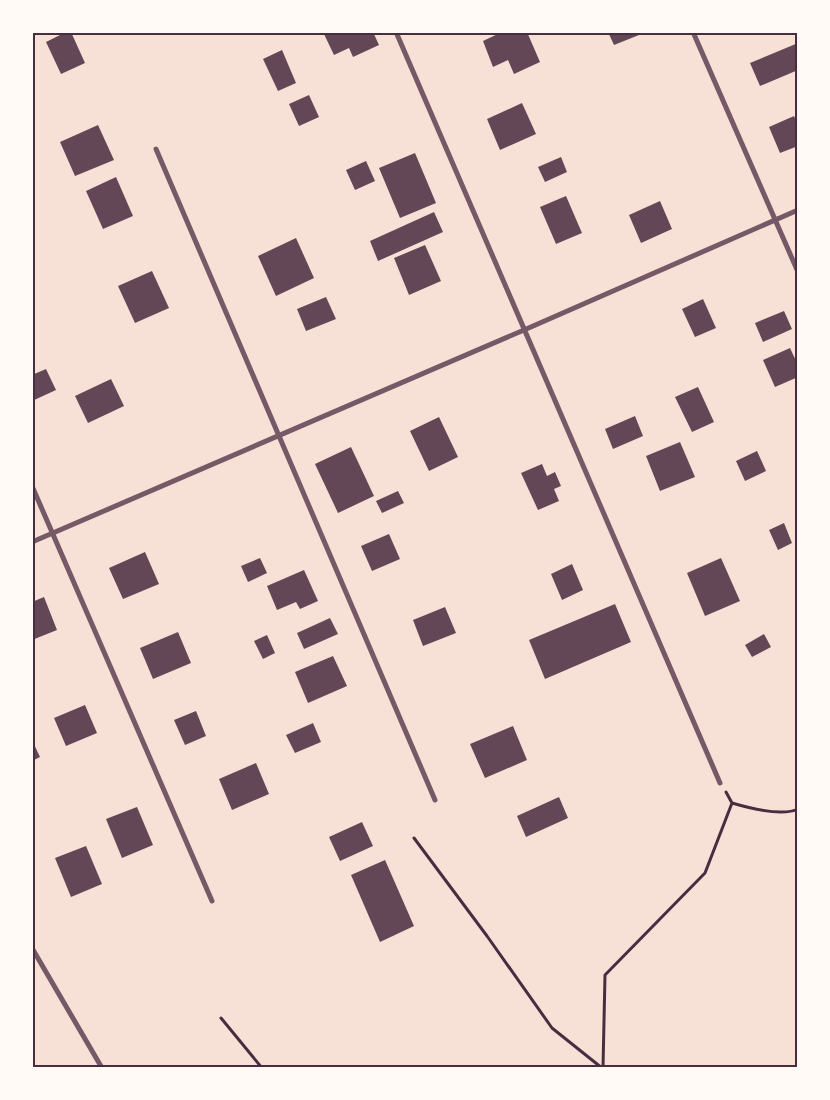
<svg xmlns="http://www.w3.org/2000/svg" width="830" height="1100" viewBox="0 0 830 1100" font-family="Lato,sans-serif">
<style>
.building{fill:#644757}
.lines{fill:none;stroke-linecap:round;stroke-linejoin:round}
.path{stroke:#4a2c40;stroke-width:3}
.minor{stroke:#755966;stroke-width:5}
.neatline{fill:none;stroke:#4a2c40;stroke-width:2}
</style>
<rect width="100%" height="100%" fill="#f7e1d7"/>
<path class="building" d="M66 32H71L85 63 61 74 46 42Z
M323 32H373L379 45 353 57 349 48 334 55Z
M502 32H527L540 62 514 74 508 60 493 67 483 41Z
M608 32H644V33L614 45Z
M798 43V70L760 86 750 63Z
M282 50 296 83 278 91 263 59Z
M309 95 319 117 299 126 289 104Z
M522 103 536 134 500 150 487 119Z
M794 116 798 125V146L780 153 769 127Z
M98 125 114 160 75 176 60 142Z
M415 153 436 203 400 218 379 168Z
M561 157 567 172 545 182 538 167Z
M366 161 375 181 355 190 346 170Z
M116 177 133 216 103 229 86 191Z
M566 196 582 233 556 244 540 207Z
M660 201 672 229 641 243 629 215Z
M434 212 443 232 378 261 370 241Z
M296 238 314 278 276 296 258 256Z
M425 245 441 281 409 295 394 258Z
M152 271 169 308 135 323 118 286Z
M326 297 336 319 306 331 297 309Z
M703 299 716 328 695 337 682 309Z
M784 311 792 329 763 342 755 323Z
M790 348 798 365V377L775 387 763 360Z
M46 369 56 390 32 401V375Z
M111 379 124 406 88 423 75 396Z
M698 387 714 422 692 432 675 397Z
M635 416 643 436 613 449 605 429Z
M439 417 458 457 429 471 410 431Z
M680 442 695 477 660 491 646 456Z
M351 447 374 496 338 513 315 464Z
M757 451 766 471 745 481 736 461Z
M542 464 547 476 555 472 561 486 554 489 559 501 538 510 521 473Z
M398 491 404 503 382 513 376 501Z
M784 523 792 543 778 550 769 530Z
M389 534 400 559 372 571 361 546Z
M145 552 159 584 123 599 109 568Z
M260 558 267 573 248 582 241 566Z
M721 558 740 601 705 616 687 573Z
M572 564 583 590 562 600 551 574Z
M304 570 318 601 300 609 296 602 277 610 267 586Z
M44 597 57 630 32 640V602Z
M615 604 631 642 545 679 529 640Z
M445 607 456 633 423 646 413 620Z
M330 618 338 634 304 649 297 633Z
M178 632 191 663 153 679 140 648Z
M764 634 771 647 752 657 745 645Z
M267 635 275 653 263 659 254 641Z
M333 656 347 686 308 703 295 672Z
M85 705 97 733 66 746 54 718Z
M196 711 206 736 185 745 174 720Z
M313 723 321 742 295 753 286 735Z
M513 726 527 760 485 778 470 744Z
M32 740 40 757 32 761Z
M256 763 269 794 232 810 219 779Z
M559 797 568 818 526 837 517 816Z
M137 807 153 845 122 858 106 819Z
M362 822 373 846 340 861 329 837Z
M86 846 102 884 71 897 55 858Z
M385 860 414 926 380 942 351 875Z"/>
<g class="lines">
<path class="path" d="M726 792 732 803C749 808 764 812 781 812 787 812 792 812 798 809
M414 838 487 936 552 1028 602 1068
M221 1018 262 1068
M603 1068 605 975 705 873 732 803"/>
<path class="minor" d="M396 32 720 783
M693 32 798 272
M156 149 435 800
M32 486 212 901
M32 542 524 330 798 210
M32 948 102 1068"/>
</g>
<rect width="830" height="1100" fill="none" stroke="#fffaf5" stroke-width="68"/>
<rect x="34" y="34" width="762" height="1032" class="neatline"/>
</svg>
